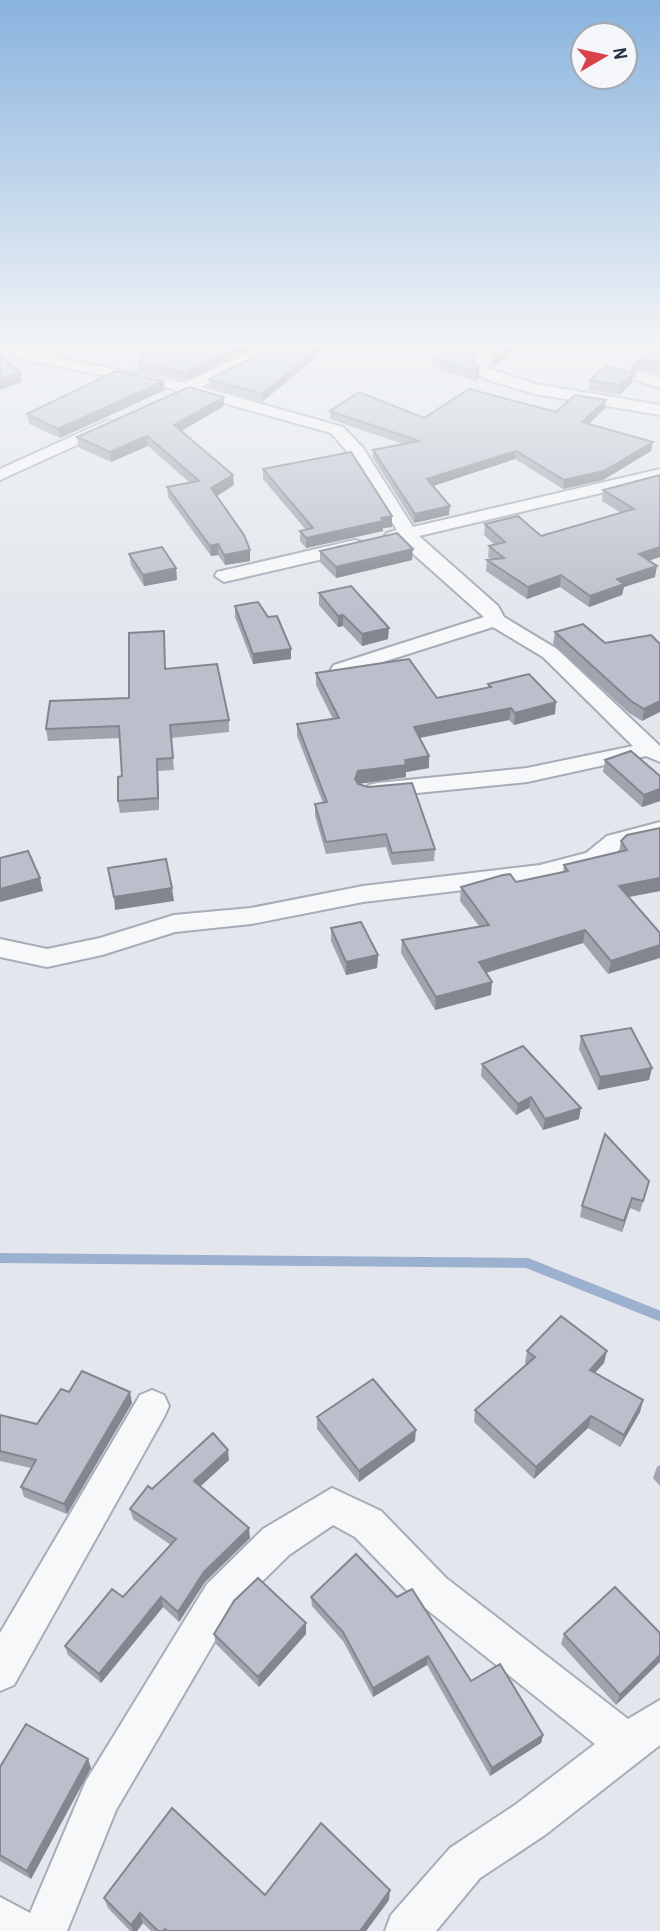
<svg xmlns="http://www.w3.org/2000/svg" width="660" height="1931" viewBox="0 0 660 1931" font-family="'Archivo Narrow',sans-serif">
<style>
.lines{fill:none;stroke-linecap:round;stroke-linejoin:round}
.stream{stroke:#9cb1cf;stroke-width:10}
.street-casing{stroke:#a7acb7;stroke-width:4}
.street{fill:#f7f8fa;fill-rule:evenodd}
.wall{fill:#a0a4af}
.shaded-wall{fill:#82868e}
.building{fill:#babfcb;stroke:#82868e;stroke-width:2}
</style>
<rect width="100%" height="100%" fill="#e3e6ec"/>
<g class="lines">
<path class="stream" d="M0 1258 527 1263 660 1316"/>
<defs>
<path id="street" d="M9 346H23L34 353 185 383 262 346H280L201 387 343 427 363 448 413 527 660 469V479L419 536 498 606 504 617 557 649 660 746V762L646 756 527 782 377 797 369 795 366 790 369 785 377 783 527 768 633 746 543 657 493 627 348 673H334L331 669 334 665 484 617 410 551 403 540 387 541 384 537 387 533 397 530 350 455 331 433 188 393 176 394 174 389 25 360 12 353Z
M462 346C473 345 485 345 493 354L488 368 535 384 660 405V415L535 394 485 379 475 372 472 369 478 356Z
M641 372 660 378V388L636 380V374Z
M108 420 116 425 114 428 0 480V469Z
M355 540 362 542 364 546 362 550 224 582 215 576 217 572Z
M660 822V837L623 846 603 865 540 881 363 902 251 924 175 932 102 955 47 967 0 957V939L47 949 100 938 174 915 251 908 363 886 540 865 586 853 607 836Z
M152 1390 164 1395 169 1406 164 1417 14 1685 0 1691V1633L140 1395Z
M332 1488 381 1511 446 1578 628 1719 660 1700V1745L545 1835 480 1878 436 1931H385L391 1915 450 1848 515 1805 595 1744 420 1604 355 1537 333 1525 289 1555 233 1610 116 1810 67 1931H0V1897L30 1913 86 1781 207 1584 263 1529Z"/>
</defs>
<use href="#street" class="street-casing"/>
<use href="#street" class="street"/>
</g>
<path class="wall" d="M81 346H118L104 351Z
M134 346H258L186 380 138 371 137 363 141 361Z
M272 346H330L262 402 209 387V379L251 359Z
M484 346H521L493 367 495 354 491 349Z
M660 346V375L642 369 634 373 632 383 619 395 588 390 590 380 631 372 632 365Z
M475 348V357L473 362 479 378 475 381 432 367V358Z
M165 390 60 438 29 424 27 414Z
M224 397V406L181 431 234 485 217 496 250 561 225 565 218 555 211 556 168 497 167 487 190 483 148 446 111 462 78 447 77 437Z
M605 408 589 424 651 451 603 480 563 489 515 459 433 486 449 515 414 523 373 458V450L403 444 330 419V411L424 418 556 412Z
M263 469 392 516V527L383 528V531L306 548 300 541V531L306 530 263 479Z
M660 475 649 561 655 577 624 587 622 595 589 607 560 587 527 599 486 571 487 560 491 559 488 557 489 546 495 545 484 535 485 524 541 536 621 513 602 501 603 490Z
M320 551 412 560 336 578 320 562Z
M129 554 176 568 177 580 144 586 131 565Z
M319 593 388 639 362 646 343 626 338 627 319 605Z
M235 606 268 617 291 659 253 664 235 617Z
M164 631 165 669 229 720V732L171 738 174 770 158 771 159 810 120 813 118 801 122 776 120 738 48 741 46 729 129 698Z
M555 632 605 643 660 644 642 721 629 713 553 644Z
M316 673 437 698 488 688V684L555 714 514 725 509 720 420 738 429 768 406 772V777L358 784 435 849 434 861 392 865 386 847 326 854 315 816V804L323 803 297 736V724L333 719 316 685Z
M605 760 660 776V801L642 807 603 772Z
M660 828V891L629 897 608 974 583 943 486 973 491 995 435 1010 401 953 402 940 479 926 460 901 461 887 516 882 563 872 564 865 619 852 621 841Z
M331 928 378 955 377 968 346 975 331 941Z
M581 1036 652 1068 649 1080 598 1090 579 1049Z
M482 1064 579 1119 543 1130 529 1108 516 1115 481 1076Z
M649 1181 640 1212 630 1208 622 1232 580 1217 582 1206Z
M527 1351 604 1363 595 1373 643 1400 640 1412 620 1447 588 1428 534 1479 474 1422 475 1410 527 1364 525 1363Z
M69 1392 132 1403 67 1514 24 1497 21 1487 31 1468 0 1461V1415L37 1424Z
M317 1417 415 1441 359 1482 317 1429Z
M229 1460 200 1487 250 1538 205 1582 179 1622 163 1607 101 1683 68 1655 65 1646 123 1597 171 1545 133 1519 130 1509 152 1489Z
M660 1465V1486L653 1478 657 1467Z
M356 1554 471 1681 543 1735 541 1743 490 1776 427 1665 373 1697 343 1641 312 1606 311 1597Z
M306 1623V1634L259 1687 216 1644 214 1634Z
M660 1633 616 1705 561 1644 564 1634Z
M88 1759 91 1768 31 1879 0 1861V1767Z
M265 1895 389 1900 366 1931H151L143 1923 137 1931H130L108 1908 104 1898Z"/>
<path class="shaded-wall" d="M103 346H118L104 351Z
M240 346H258L186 380 185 372Z
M320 346H330L262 402V394Z
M510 346H521L493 367 494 357Z
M475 348V357L469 369 470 360Z
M643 360 642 369 634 373 632 383 619 395 620 385 631 374 632 365Z
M479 368V378L475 381 476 371Z
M21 373 22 382 0 390V380Z
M164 381 165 390 60 438 58 429Z
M224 397V406L174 435V425Z
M606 400 605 408 581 431 582 422Z
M147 436 148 446 111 462 110 452Z
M653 442 651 451 603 480 563 489 564 480Z
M516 451 515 459 427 488V479Z
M233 475 234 485 212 499 211 488Z
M450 506 449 515 414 523 415 514Z
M392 516V527L383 528V531L306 548V538L381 518Z
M218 544V555L211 556 210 546Z
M660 547V557L637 565 639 554Z
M413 549 412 560 336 578V567Z
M250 550V561L225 565 224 555Z
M657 566 655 577 624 587 622 595 589 607 590 596 617 579Z
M176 568 177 580 144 586 143 575Z
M561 575 560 587 527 599 528 587Z
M343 615V626L338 627V616Z
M389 628 388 639 362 646V634Z
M291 649V659L253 664V654Z
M660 701V712L642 721 644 709Z
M556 702 555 714 514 725 515 713Z
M511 708 509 720 413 739 414 727Z
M429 756V768L406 772V777L358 784 355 779 358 771 405 760Z
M157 759 158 771 159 810 158 798Z
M660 789V801L642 807 644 795Z
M40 878 43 891 0 902V889Z
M660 878V891L617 899 619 886Z
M172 888 174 901 115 910 114 897Z
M585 930 583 943 478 975 479 962Z
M660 945V958L608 974 611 961Z
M378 955 377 968 346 975V962Z
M492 982 491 995 435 1010 436 997Z
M652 1068 649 1080 598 1090 600 1077Z
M531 1097 529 1108 516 1115 518 1104Z
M581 1108 579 1119 543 1130 545 1119Z
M632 1198 630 1208 622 1232 624 1221Z
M607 1351 604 1363 587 1381 590 1370Z
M130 1392 132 1403 67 1514 64 1504Z
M643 1400 640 1412 620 1447 624 1435Z
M591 1416 588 1428 534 1479 536 1467Z
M416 1430 415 1441 359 1482V1471Z
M228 1450 229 1460 195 1491 194 1481Z
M249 1528 250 1538 205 1582 179 1622 178 1612 204 1572Z
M161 1597 163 1607 101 1683 99 1674Z
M306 1623V1634L259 1687 258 1677Z
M660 1655V1662L616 1705 620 1695Z
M428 1656 427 1665 373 1697V1688Z
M543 1735 541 1743 490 1776 492 1768Z
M88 1759 91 1768 31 1879 27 1871Z
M390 1890 389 1900 366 1931H360Z
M140 1913 143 1923 137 1931H133L131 1925Z"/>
<path class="building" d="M137 346H240L185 372 137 363 143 360Z
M272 346H320L262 394 209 379 251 359Z
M447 346H472L475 348 470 360 479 368 476 371 432 358Z
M496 346H510L494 357Z
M657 346H660V365L643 360 632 365Z
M0 356 21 373 0 380Z
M605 366 634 373 620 385 590 380Z
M116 371 164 381 58 429 27 414Z
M189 387 224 397 174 425 233 475 211 488 244 535 250 550 224 555 218 544 210 546 167 487 199 481 147 436 110 452 77 437Z
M469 389 556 412 575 395 606 400 582 422 653 442 604 471 564 480 516 451 427 479 450 506 415 514 373 450 419 441 330 411 359 392 424 418Z
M351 452 392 516 381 518 383 521 306 538 300 531 313 528 263 469Z
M660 475V547L639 554 657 566 617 579 624 584 590 596 561 575 528 587 487 560 504 558 489 546 505 542 485 524 518 516 541 536 634 509 603 490Z
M397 533 413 549 336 567 320 551Z
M162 547 176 568 143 575 129 554Z
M351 586 389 628 362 634 343 615 338 616 319 593Z
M258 602 268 617 277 616 291 649 253 654 235 606Z
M583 624 605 643 651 635 660 644V701L644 709 631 701 555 632Z
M164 631 165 669 217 664 229 720 170 725 173 758 157 759 158 798 118 801V777L122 776 119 726 46 729 50 701 129 698V633Z
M409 659 437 698 491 687 488 684 529 674 556 702 515 713 511 708 414 727 429 756 405 760 406 765 358 771 355 779 358 784 368 787 412 783 435 849 392 853 386 834 326 842 315 804 327 802 297 724 339 718 316 673Z
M631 751 660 776V789L644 795 605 760Z
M660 828V878L619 886 660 933V945L611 961 585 930 479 962 492 982 436 997 402 940 489 925 461 887 503 875 510 874 516 882 568 871 564 865 627 850 621 841 627 835Z
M28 851 40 878 0 889V858Z
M166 859 172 888 114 897 108 868Z
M361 922 378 955 346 962 331 928Z
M631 1028 652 1068 600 1077 581 1036Z
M523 1046 581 1108 545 1119 531 1097 518 1104 482 1064Z
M605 1134 649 1181 643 1201 632 1198 624 1221 582 1206Z
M561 1316 607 1351 590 1370 643 1400 624 1435 591 1416 536 1467 475 1410 535 1357 527 1351Z
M82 1371 130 1392 64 1504 21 1487 36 1460 0 1451V1415L37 1424 61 1389 69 1392Z
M373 1379 416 1430 359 1471 317 1417Z
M213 1433 228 1450 194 1481 249 1528 204 1572 178 1612 161 1597 99 1674 65 1646 112 1589 123 1597 176 1539 130 1509 148 1486 152 1489Z
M356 1554 397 1597 412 1589 471 1681 500 1664 543 1735 492 1768 428 1656 373 1688 343 1632 311 1597Z
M258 1578 306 1623 258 1677 214 1634 234 1601Z
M615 1587 660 1633V1655L620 1695 564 1634Z
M26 1724 88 1759 27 1871 0 1855V1767Z
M172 1808 265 1895 321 1823 390 1890 360 1931H168L165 1929 164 1931H158L140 1913 131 1925 104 1898Z"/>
<linearGradient id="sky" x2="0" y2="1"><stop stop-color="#89b3de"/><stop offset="0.56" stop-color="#f2f4f6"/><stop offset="1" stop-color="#f2f4f6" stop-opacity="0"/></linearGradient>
<rect width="660" height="616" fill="url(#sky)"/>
<g transform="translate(604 56) rotate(81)"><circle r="33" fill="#f4f6f9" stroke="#a3a8b1" stroke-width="2"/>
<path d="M0-5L12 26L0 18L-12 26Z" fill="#d9414b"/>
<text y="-10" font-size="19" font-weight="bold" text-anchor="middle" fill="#293246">N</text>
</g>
</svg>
